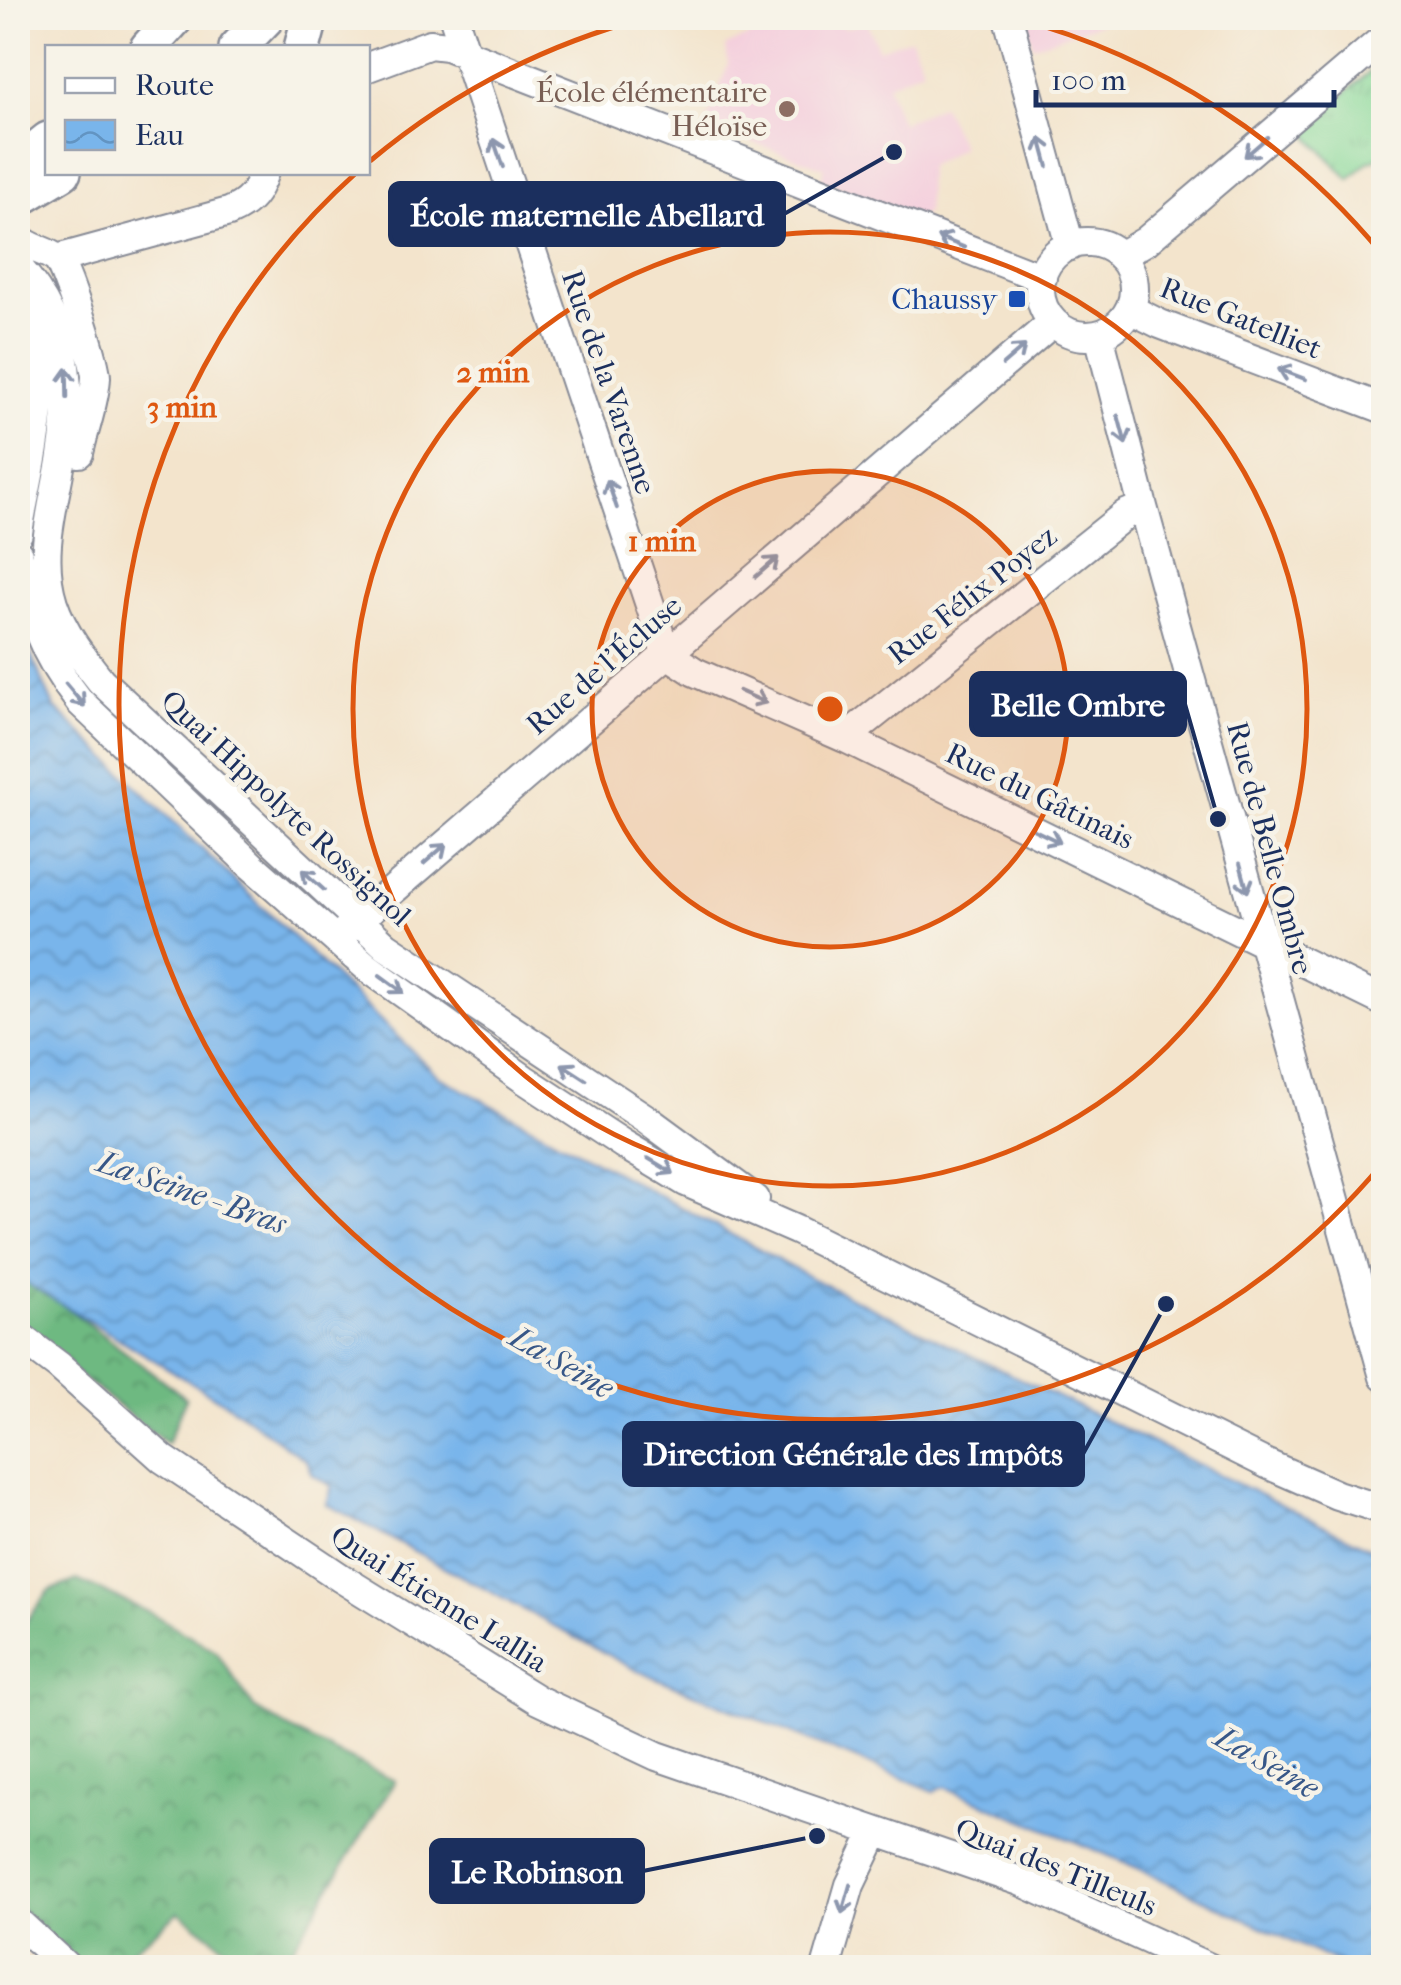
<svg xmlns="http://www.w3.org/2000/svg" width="1401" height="1985" viewBox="0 0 1401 1985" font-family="'IM FELL French Canon',serif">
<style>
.built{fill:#f4cfdd}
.forest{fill:url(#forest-crowns);stroke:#447470;stroke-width:2.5}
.park{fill:url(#park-tufts);stroke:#52847c;stroke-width:2.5}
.water{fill:url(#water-waves);stroke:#4a72a4;stroke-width:2.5}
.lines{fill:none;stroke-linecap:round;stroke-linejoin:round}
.minor-casing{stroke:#878a95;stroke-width:32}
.major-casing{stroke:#878a95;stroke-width:40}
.minor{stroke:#fff;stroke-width:28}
.major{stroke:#fff;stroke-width:35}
.oneway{stroke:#8d97ae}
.ring{fill:none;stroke:#de5710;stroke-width:5}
.education-dot{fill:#8d6e63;stroke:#f7f3e8;stroke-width:4}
.transit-dot{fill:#1a4fb4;stroke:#f7f3e8;stroke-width:4}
.labels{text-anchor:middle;stroke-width:9;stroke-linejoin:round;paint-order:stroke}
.education-label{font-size:30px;fill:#785e54;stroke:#f7f3e8;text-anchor:end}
.transit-label{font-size:30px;fill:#164399;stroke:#f7f3e8;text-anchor:end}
.street-label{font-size:30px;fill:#1b2f5e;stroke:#f7f3e8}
.water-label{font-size:32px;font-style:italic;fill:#375788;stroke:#f7f3e8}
.centre{fill:#de5710;stroke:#f7f3e8;stroke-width:5}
.ring-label{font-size:30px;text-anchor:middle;font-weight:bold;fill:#de5710;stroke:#f7f3e8;stroke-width:9;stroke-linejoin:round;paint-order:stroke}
.leader{fill:none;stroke:#1b2f5e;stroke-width:4}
.callout-dot{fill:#1b2f5e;stroke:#f7f3e8;stroke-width:4}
.callout{fill:#1b2f5e;stroke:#1b2f5e;stroke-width:4}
.callout-label{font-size:32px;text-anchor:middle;font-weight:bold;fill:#fff}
</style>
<defs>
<pattern id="forest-crowns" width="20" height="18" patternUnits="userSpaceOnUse" patternTransform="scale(2.5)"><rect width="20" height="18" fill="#6eb981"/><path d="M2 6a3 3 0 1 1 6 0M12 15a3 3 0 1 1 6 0" fill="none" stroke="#5a976d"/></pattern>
<pattern id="park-tufts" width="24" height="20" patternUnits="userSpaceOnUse" patternTransform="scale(2.5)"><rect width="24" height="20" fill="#88d999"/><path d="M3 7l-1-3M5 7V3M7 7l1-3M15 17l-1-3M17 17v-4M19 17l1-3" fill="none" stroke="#75bb86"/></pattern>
<pattern id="water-waves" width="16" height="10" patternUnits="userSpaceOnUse" patternTransform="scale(2.5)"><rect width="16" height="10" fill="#79b5eb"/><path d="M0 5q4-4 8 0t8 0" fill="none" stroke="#6294c2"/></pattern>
</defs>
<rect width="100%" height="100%" fill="#f7f3e8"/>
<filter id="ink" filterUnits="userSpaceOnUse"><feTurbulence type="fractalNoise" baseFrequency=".01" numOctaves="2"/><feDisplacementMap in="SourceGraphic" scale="20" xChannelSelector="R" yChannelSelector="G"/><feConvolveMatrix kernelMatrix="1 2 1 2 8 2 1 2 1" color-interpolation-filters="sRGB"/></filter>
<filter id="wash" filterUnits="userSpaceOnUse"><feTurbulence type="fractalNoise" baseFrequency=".0048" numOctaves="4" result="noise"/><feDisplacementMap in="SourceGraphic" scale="40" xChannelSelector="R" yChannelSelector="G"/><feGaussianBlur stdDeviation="2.25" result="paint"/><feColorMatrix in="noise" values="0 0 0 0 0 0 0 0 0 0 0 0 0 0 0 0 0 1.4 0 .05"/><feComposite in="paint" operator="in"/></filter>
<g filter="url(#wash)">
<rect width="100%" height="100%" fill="#f3e4cc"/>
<path class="built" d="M782 18H839L843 28 867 23 879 49 911 38 923 68 887 85 901 123 942 105 962 147 928 166 927 212 918 219 821 180 825 168 705 126 728 65 726 46 785 21Z
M1025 18H1115L1033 46Z"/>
<path class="forest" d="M18 1271 186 1398 167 1444 18 1328Z
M77 1580 151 1613 216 1651 254 1708 303 1737 395 1781 281 1967H252L179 1912 112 1967H75L18 1906V1835L21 1829 18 1826V1632L49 1591Z"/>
<path class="park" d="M1383 60V156L1368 162 1349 179 1303 130Z"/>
<path class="water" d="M18 626 54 707 438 1076 815 1280 1383 1554V1967H1346L1138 1868 945 1787 934 1791 634 1669 327 1504 332 1486 313 1475 307 1461 229 1405 18 1278Z"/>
</g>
<g filter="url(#ink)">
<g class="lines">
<defs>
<path id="minor" d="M454 18 666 653
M1008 18 1070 246
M368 67 430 44 447 46 1042 278
M18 236C27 249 45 249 57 259 66 268 96 363 96 377 95 401 84 429 79 453
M1040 289a47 47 0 1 1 94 0a47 47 0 1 1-94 0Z
M1120 256 1146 241 1384 38
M57 259 229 212C250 203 257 193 264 172
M18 267C75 330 74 403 57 483 49 523 40 563 53 603 63 633 82 657 101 681L386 946 645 1118 755 1199
M1130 309 1160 324 1384 409
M18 315C63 359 26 477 18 533
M1099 335 1143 507 1384 1377
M18 554C29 613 42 654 80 702L252 866 368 968 524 1079 623 1144 686 1182 796 1230 1267 1464 1337 1495 1384 1510
M666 653 695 672 845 738 1384 1002
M845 738 1126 514 1143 507
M343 933 1053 322
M18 1335 59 1366 163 1459 341 1578 538 1700 657 1756 1020 1881 1210 1968
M18 1922 68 1968
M826 1968 850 1885 875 1833"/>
<path id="major" d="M148 48 175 18
M237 48 266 18
M302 48 310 18
M18 164 48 140
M18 199 63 172"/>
</defs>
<use href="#minor" class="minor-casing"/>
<use href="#major" class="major-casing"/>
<use href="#minor" class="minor"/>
<use href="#major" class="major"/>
</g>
<defs><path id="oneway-shaft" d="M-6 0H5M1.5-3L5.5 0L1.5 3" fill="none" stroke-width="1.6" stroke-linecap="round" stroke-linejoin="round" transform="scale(2.5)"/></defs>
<g class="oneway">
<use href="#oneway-shaft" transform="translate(1256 147) rotate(139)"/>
<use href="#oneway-shaft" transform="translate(1044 152) rotate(-105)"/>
<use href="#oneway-shaft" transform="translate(498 153) rotate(-109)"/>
<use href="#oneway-shaft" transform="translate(951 242) rotate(-158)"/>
<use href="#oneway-shaft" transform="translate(1014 355) rotate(-41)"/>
<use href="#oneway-shaft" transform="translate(1292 374) rotate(-159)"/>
<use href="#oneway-shaft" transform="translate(67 383) rotate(-91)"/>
<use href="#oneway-shaft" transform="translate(1122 430) rotate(75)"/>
<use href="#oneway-shaft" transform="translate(612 494) rotate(-109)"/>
<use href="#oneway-shaft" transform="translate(767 567) rotate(-41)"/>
<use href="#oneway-shaft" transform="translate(75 695) rotate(50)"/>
<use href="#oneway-shaft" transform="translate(753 697) rotate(24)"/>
<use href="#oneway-shaft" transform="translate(1047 836) rotate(26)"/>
<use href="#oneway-shaft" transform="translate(435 854) rotate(-41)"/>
<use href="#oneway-shaft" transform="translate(1244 878) rotate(75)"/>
<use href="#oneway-shaft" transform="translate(313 880) rotate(-138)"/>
<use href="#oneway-shaft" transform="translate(392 984) rotate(36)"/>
<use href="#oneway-shaft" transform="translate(574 1072) rotate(-147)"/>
<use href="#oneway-shaft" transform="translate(661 1166) rotate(31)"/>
<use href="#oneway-shaft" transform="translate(846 1899) rotate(106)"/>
</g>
</g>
<circle cx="830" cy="709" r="238" fill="#de5710" fill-opacity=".12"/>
<g class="ring">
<circle cx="830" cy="709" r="238"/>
<circle cx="830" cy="709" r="477"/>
<path d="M1382 1164A715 715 0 1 1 356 173M370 161A715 715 0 0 1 645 18M1015 18A715 715 0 0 1 1382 254"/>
</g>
<circle class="education-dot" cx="787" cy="109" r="10"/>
<rect class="transit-dot" x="1007" y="289" width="20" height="20" rx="5"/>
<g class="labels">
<g class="education-label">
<text x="767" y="102">École élémentaire<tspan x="767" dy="34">Héloïse</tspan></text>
</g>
<g class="transit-label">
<text x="997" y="309">Chaussy</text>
</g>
<g class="street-label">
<text transform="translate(1241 318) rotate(22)" y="10">Rue Gatelliet</text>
<text transform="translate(609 382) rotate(71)" y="10">Rue de la Varenne</text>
<text transform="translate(972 595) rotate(-38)" y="10">Rue Félix Poyez</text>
<text transform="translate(604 665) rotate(-41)" y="10">Rue de l'Écluse</text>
<text transform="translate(1040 796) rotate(26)" y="10">Rue du Gâtinais</text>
<text transform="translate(286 808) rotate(43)" y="10">Quai Hippolyte Rossignol</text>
<text transform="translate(1270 848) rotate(75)" y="10">Rue de Belle Ombre</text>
<text transform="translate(439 1599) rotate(32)" y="10">Quai Étienne Lallia</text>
<text transform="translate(1056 1867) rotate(22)" y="10">Quai des Tilleuls</text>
</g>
<g class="water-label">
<text transform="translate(192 1192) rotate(19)" y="11">La Seine - Bras</text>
<text transform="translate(562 1362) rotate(30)" y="11">La Seine</text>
<text transform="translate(1267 1762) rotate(30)" y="11">La Seine</text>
</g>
</g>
<circle cx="830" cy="709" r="15" class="centre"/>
<g class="ring-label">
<text x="493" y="382">2 min</text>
<text x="182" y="417">3 min</text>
<text x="662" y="551">1 min</text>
</g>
<path class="leader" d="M894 152L784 214M1218 819L1185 704M1166 1304L1083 1454M817 1836L643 1871"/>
<g class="callout-dot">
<circle cx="894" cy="152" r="10"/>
<circle cx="1218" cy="819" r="10"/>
<circle cx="1166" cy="1304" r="10"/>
<circle cx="817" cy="1836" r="10"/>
</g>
<g class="callout">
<rect x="390" y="183" width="394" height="62" rx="10"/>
<rect x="971" y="673" width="214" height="62" rx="10"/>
<rect x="624" y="1423" width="459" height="62" rx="10"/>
<rect x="431" y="1840" width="212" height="62" rx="10"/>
</g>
<g class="callout-label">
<text x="587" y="226">École maternelle Abellard</text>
<text x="1078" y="716">Belle Ombre</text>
<text x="853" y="1465">Direction Générale des Impôts</text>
<text x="537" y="1883">Le Robinson</text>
</g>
<rect width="1401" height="1985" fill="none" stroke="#f7f3e8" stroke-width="60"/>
<rect x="45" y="45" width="325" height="130" fill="#f7f3e8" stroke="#9fa5b1" stroke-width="2.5"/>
<rect x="65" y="78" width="50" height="15" fill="#ffffff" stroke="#9fa5b1" stroke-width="2.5"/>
<text x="135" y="95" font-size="30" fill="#1b2f5e">Route</text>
<rect x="65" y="120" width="50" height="30" fill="url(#water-waves)" stroke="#9fa5b1" stroke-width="2.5"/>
<text x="135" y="145" font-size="30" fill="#1b2f5e">Eau</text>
<path d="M1036 90v15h298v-15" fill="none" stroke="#1b2f5e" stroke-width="5"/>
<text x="1051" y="90" font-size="30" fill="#1b2f5e" stroke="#f7f3e8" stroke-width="8" paint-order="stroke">100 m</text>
</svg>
